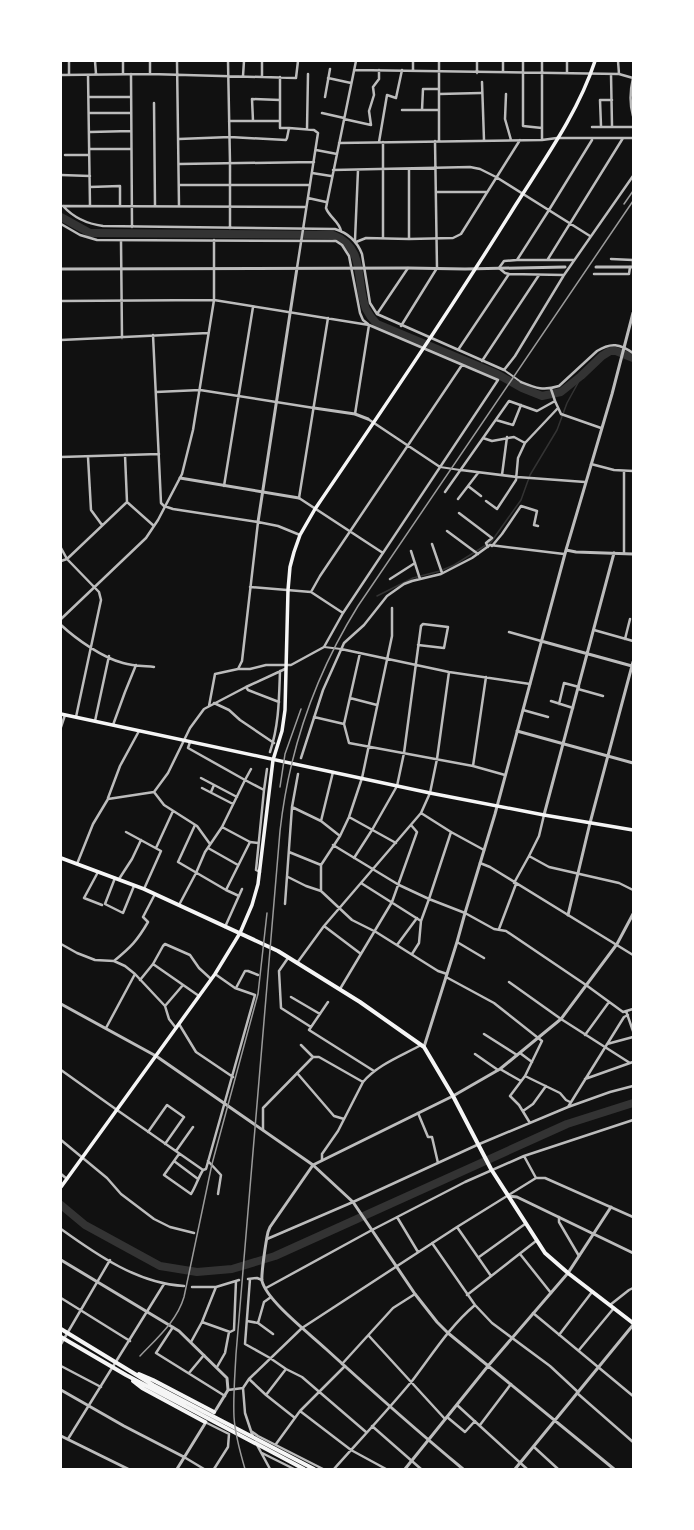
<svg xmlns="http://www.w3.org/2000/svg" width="694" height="1530" viewBox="0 0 694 1530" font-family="'PT Sans',sans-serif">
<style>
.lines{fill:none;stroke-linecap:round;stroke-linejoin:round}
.stream{stroke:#333;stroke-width:1.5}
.river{stroke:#333;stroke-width:8}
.pedestrian{stroke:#bcbcbc;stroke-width:2}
.minor{stroke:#bcbcbc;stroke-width:2.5}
.tertiary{stroke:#bcbcbc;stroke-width:3}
.secondary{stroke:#f5f5f5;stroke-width:3.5}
.primary{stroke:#f5f5f5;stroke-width:4}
.trunk{stroke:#f5f5f5;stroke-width:4}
.rail{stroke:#9a9a9a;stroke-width:1.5}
</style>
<rect width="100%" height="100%" fill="#111"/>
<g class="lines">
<path class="stream" d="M377 596 413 578 440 571 454 565 491 542 521 500 530 475 557 430 567 403 584 372"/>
<path class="river" d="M61 217 90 233H96L333 235C367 248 355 283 366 309 369 315 372 319 377 324L497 374 522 388 542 396 561 392 581 376 602 356 610 351H616L633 358
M61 1205 85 1225 160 1266 197 1272 232 1269 275 1256 567 1124 633 1103"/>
<path class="pedestrian" d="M504 370 521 382
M440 467 460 470
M324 647 341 649"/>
<path class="minor" d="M69 61V75
M95 61 96 74
M123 61V74
M150 61V74
M177 61 179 206
M228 61 230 163V228
M439 61V141
M503 61V72
M523 61V126L542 128
M542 61V140L557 138H633
M618 61 619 74
M354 70 619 74 633 78C630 91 629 102 633 116
M413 70V61
M477 73V61
M567 73V61
M131 74 132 227
M611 74 612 126
M61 75 150 74 296 78 298 61
M88 75 90 206
M243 76 244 61
M262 76V61
M280 77V121
M328 78 351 83
M482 82 484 140
M439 94 481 93
M506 94 505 119 511 140
M89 97H131
M325 97 330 69
M154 103 155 206
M402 110H438
M422 110 423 89H439
M89 113H131
M322 113 344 118
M344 119 371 125 369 111 374 95 373 87 379 79V70
M229 121H280V128H289
M253 121 252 99 280 100
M601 126 600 100H612
M592 127H633
M307 129 308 74
M90 132 131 131
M179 139 230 137 286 140 287 138 289 128 314 130 318 133 297 268
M379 142 387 95 396 98 402 70
M383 142V238
M339 143 542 140
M89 149H131
M316 150 337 154
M65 155H89
M179 164 314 162
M409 169V239
M333 170 470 167 480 169 496 177 590 236
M312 173 331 176
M61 175 90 176
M179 185H310
M90 187 120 186V206
M436 192H487
M308 198 326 202
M63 206C73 217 88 224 103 226L335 229C348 233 357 241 362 254L370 303 377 314 504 370 515 356 564 275 633 176
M63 206 306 207
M61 224 80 235 97 240 336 241 342 245 349 256 360 313 363 320 368 324
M341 231C339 221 329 217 326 208L356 61
M355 240 358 170
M121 241 122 338
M356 242 366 238 409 239 453 238 461 234 520 140
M548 259 623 138
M611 259 633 260V267
M517 260 549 210 592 140
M509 274 505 273 499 268 504 261 517 260H574
M594 274H629L630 267
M61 301 214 300 369 325 498 380 343 613 324 647 291 665H266L250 669H238
M377 314 408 268
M328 318 299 498 383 553
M401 326 437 268 435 141
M153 335 161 503 164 506 173 509 258 522 278 526 300 535
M61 340 208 333
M458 350 509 274 564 275
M482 361 539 275
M521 382C536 388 543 391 559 386L597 351C611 342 620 344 633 353
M551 389 555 401
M156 392 200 390 314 408
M355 414 369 325
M368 419 440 467
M496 420 513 425 521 405
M483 438 492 441 514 437 525 443
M125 455 127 502 154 526
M61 457 159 454
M88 457 91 510 102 525
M591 464 614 470 633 471
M461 470 517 477 585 482
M502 475 507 437
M224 486 253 307
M468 486 481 496
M445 492 509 401 537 411 555 401 561 414 601 428
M458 499 478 473
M486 501 497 509 516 480 518 458 525 443 558 408
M459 513 492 538 486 543 488 547
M447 531 478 554
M432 544 442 573
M492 546 502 534 521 506 537 511 534 525 538 526
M61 548 67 559 99 592 101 600 76 717
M411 551 420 579
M624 553V471
M61 561 67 559 127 502
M390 579 415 563
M250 587 311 592 343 613
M311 592 320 576 462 365
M392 608V636L362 778 349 817 340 836 321 865V891L352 920 376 932 438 971 447 974
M61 619 146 538 158 520 182 474 193 430 214 300V240
M61 625C76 639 103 658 123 663 133 666 144 666 154 667
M594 630 633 641
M509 632 541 641
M625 639 630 619
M341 649 449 672 530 684
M360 653 344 724 349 743 473 766 505 775
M246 687 248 690 279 702
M578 689 603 696
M350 698 377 705
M551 701 573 708
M214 703 229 710 240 720 274 743
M559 704 564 683 579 687
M209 706 215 674 238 669 242 661 258 522
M523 710 548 717
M314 717 344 724
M95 721 109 656
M113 725 125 692 136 665
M61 727 65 715
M270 752C279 725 279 699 280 671
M301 758 323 690 344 643 364 625 387 596 404 584 412 581 441 574 472 558 490 545 564 554
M473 766 486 677
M251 769 245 780 264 790 256 870 260 872
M201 778 237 797
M202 788 233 804
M264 790 267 769
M154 792 164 805 197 826 210 844
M211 792 214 785
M108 798 120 766 139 731
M292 807 321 821 340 836
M421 813 451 832 484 850
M349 817 396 843
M321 821 333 772
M195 825 178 862 226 890 239 896
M222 827 250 842 258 843
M126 832 161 851 144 889
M333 845 399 885 429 899 465 913 494 929 506 931 586 985 623 1012 633 1009
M156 848 173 811
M208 848 238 865
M289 852 321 865
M529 856 539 836 544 815
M354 858 372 830 397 786 404 753 421 626 423 624 448 627 444 648 418 645
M480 863 490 867 633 955
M77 864 93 824 108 799 154 792 168 773 190 728 204 709 246 687 285 669
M98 872 84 898 102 905
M288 877 306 886 321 891
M115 878 105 904 123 913 134 886
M119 879 132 859 141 840
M361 883 421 921
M514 883 529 856 549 867 619 883 633 890
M226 890 250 842
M285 904 292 807 298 774
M179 905 196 873 205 852 222 827 245 780 188 748 190 742
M324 926 361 954
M225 927 242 889
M499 929 516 884
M457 942 484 958
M61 944 77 953 95 960 114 961 125 966 135 974 165 1006 169 1019 176 1028
M397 945 417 918
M412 954 419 943 421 921 429 899 451 832
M288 958 279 971 281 1008 311 1027
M114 961C131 947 137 941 148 922L143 917 155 894
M297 963 324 926 421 813 430 793 437 759 449 672
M153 964 199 996
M446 977 494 1003 542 1041 525 1076 510 1096 519 1105 530 1123
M140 980 153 964 163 946 165 944 190 955 199 968 211 979
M509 982 561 1019 630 1063 633 1062
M236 988 245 971H248L258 975
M340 989 392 902 417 832 411 825
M291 997 320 1014
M328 1002 309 1030 374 1071
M165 1006 183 985
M626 1011 633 1031
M179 1024 196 1052 233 1077
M106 1028 135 974
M484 1034 517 1055
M585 1035 609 1002
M607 1044 633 1037
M301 1045 313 1057
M520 1053 532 1062
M475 1054 498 1070
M500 1069 521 1081
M61 1070 117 1110 203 1170 206 1169 255 995 235 988 215 974
M297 1073 334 1116 344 1119
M525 1076 560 1093 566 1100 570 1102
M585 1079 630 1063
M568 1107 624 1017 628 1015
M523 1111 533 1104 546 1086
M418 1113 428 1137H432L438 1163
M263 1130V1108L313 1057H319L363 1082
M148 1132 167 1105 184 1117 165 1144
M61 1140 107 1178 121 1194 154 1219 170 1227 194 1233
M176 1151 193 1127
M179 1154 164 1175 191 1194C196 1186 198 1178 203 1170
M524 1156 536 1178
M322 1160V1154L338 1131 363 1082C377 1065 401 1056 421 1045
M174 1161 198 1179
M208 1161 221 1175 218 1194
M61 1174 67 1179
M397 1217 418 1252
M559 1217V1222L579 1256
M457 1227 491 1276
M61 1229C97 1255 139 1284 184 1286
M267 1239 353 1202 477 1145 568 1107 610 1092 633 1086
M432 1243 475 1305 492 1323 550 1366 578 1392
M520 1254 551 1293
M479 1257 525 1224
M248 1279 257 1278 262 1280
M250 1279 245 1344 270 1358 286 1369 302 1377 366 1432
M192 1287H216L239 1280
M266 1288 372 1230 465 1182 524 1156 633 1120
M467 1295 536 1241
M61 1298 130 1341
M610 1305 629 1290 633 1288
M533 1313 633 1396
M247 1321 258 1323 264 1302 271 1297
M202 1322 230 1332 234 1330 236 1281
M258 1323 273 1334
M173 1327 156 1353 225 1396
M559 1335 592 1292
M369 1336 445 1419
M191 1342 202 1322 216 1287
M61 1344 110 1260
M579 1350 614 1308
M342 1364 393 1308 415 1294
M61 1366 101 1387
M217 1367 225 1353 229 1332
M189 1373 204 1355
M249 1379 266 1395 295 1418
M243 1388 249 1379 302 1328 457 1227 536 1178H545L633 1217
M243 1388 245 1413 253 1437
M228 1390 243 1388
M577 1393 633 1442
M266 1395 286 1369
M457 1405 527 1469
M300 1411 351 1450 386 1469
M447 1417 465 1432 475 1421
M205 1422 229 1434 228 1447 214 1469
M480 1425 511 1384
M372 1426 421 1469
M251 1431 258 1436 323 1469
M68 1439 164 1284
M276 1444 300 1411 345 1366
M257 1445 270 1469
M534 1447 558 1469
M262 1453 294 1469
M184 1457 204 1469
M334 1469C360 1440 387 1411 412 1381 432 1355 449 1327 475 1305"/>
<path class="tertiary" d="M596 267H633
M61 269 408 268 465 269 565 267
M314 408 355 414 368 419
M180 478 299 498
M258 522 297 268
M566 550 576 552 633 554
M541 641 632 666
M517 731 633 763
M544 815 614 553
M568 915 590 823 633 662
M61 1004 156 1056 313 1165 353 1202 415 1294 437 1322 448 1333 614 1469
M424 1047 457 942 465 913 495 814 566 550 612 394 633 313
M508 1196 517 1197 633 1253
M61 1260 179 1331 227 1378 228 1390 214 1413
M61 1390 124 1426 184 1457
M61 1436 128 1469
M177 1469 206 1422
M405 1469 488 1366 568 1273 611 1207
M463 1469C416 1430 371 1390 326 1349 310 1334 267 1301 262 1281 261 1274 266 1241 268 1232L270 1227 313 1165 453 1096 500 1069 539 1037 561 1019 617 944 633 914
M515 1469 633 1325"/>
<path class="secondary" d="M61 714 430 793 544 815 633 830
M61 1187 215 974 240 933 252 905 258 884 273 760 282 731 285 710 288 590 290 567 294 552 300 535 315 509C383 409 451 309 515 206 544 160 578 113 595 61"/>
<path class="primary" d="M61 858 144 889 278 951 360 1002 424 1047 453 1096 491 1169 545 1253 568 1273 633 1323"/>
<path class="trunk" d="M61 1329 153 1385 314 1469
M61 1337 126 1375 304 1469
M139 1374 153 1380 214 1412
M133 1381 142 1388 205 1422"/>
<path class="rail" d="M624 204 633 191
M280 787 285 754 301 709
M140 1356C157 1338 177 1321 184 1297L212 1164 258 994 267 913
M245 1469C240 1452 235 1434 234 1417 233 1396 235 1374 236 1354L280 831C289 750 315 675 358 606L633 201"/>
</g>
<rect width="694" height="1530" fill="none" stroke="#ffffff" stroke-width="124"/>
</svg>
